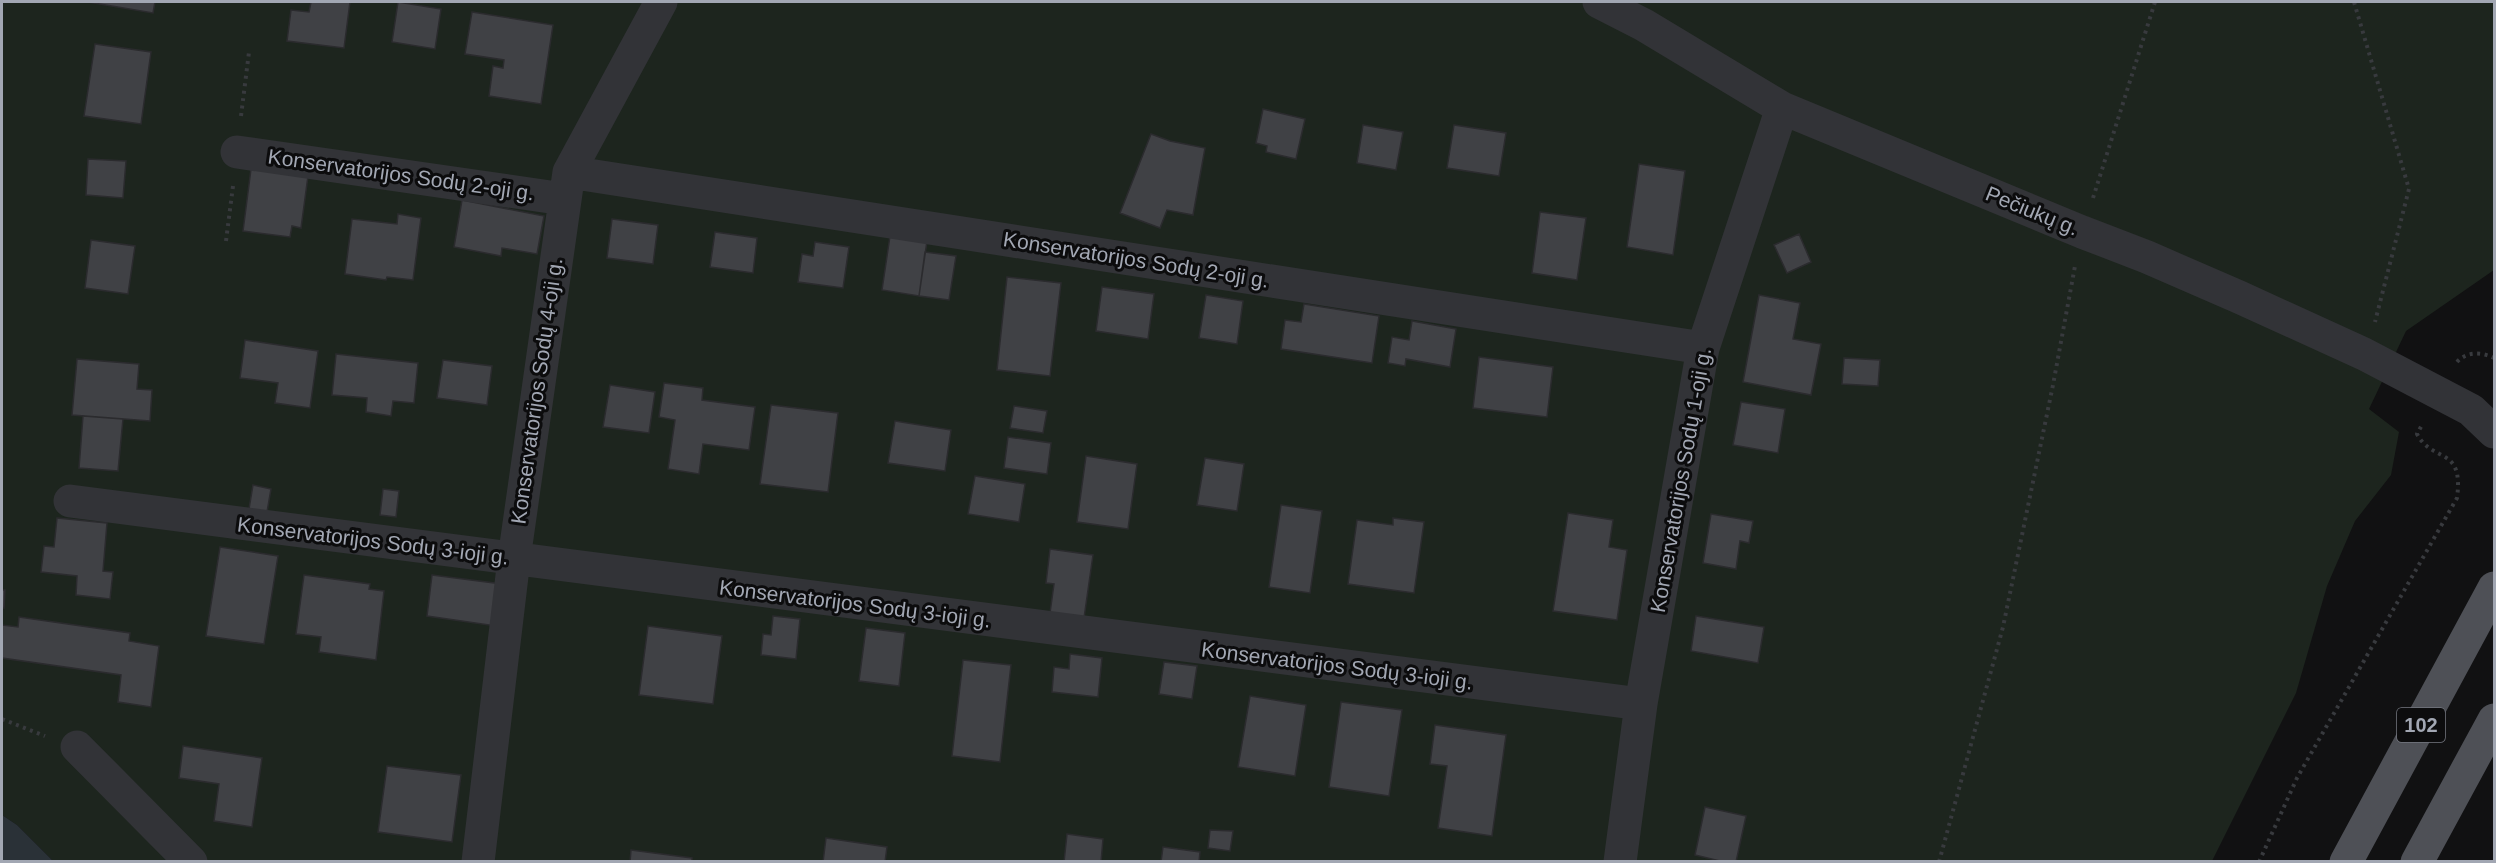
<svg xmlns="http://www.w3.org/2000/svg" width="2496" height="863" viewBox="0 0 2496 863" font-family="Arial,sans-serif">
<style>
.green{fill:#1d251e}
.water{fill:#2a3137}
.building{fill:#404145;stroke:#2b2b2e;stroke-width:1.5}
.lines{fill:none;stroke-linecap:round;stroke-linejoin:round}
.path{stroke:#383a3e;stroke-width:4;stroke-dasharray:3 4.5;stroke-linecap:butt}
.street{stroke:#323337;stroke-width:33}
.primary{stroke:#4e5056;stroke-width:33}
.labels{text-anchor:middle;stroke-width:6;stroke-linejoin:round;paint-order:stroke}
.shield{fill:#0c0c0d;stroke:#757881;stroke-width:1.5}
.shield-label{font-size:20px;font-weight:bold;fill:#a2a7b3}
.street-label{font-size:21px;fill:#a2a7b3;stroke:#0c0c0d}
</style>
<rect width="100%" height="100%" fill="#111112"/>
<path class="green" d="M2 2H2494V270L2406 331 2369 409 2399 432 2391 475 2355 521 2327 586 2296 693 2212 861H53L17 825 2 815Z"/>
<path class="water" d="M2 815 17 825 53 861H2Z"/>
<path class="building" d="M88 2H155L153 13Z
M311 2H350L344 48 287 41 291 10 309 12Z
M398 2 441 9 435 49 392 42Z
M472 12 553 25 541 104 489 96 493 66 503 68 504 60 465 54Z
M95 44 151 52 141 124 84 116Z
M1263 109 1305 119 1296 159 1266 152 1267 146 1256 143Z
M1363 125 1403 132 1396 170 1357 163Z
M1454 125 1506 133 1499 176 1447 168Z
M1151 134 1170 141 1205 148 1193 215 1167 210 1160 228 1120 213Z
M88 159 126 161 123 198 86 195Z
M1639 164 1685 171 1673 255 1627 247Z
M251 169 308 176 301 228 292 226 290 237 243 231Z
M462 200 544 216 537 254 502 248 501 256 454 247Z
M1540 212 1586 218 1577 280 1532 273Z
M398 214 421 218 413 280 387 277 386 280 345 274 352 219 397 224Z
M612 219 658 225 653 264 607 258Z
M715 232 757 238 753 273 710 267Z
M1799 234 1811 262 1787 273 1774 245Z
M890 236 927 241 919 296 882 290Z
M91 240 135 246 128 294 85 288Z
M815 242 849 247 843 288 798 282 802 254 813 256Z
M925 252 956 256 949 300 919 296Z
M1007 277 1061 283 1050 376 997 370Z
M1102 287 1154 294 1148 339 1096 331Z
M1206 295 1243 301 1237 344 1199 338Z
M1759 295 1800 303 1793 339 1821 344 1811 395 1743 382Z
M1304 304 1379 316 1372 363 1281 349 1285 320 1301 322Z
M1412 321 1456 329 1450 367 1406 359 1405 366 1388 363 1392 337 1409 340Z
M245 340 318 351 310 408 275 403 278 383 240 378Z
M336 354 418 363 414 403 393 401 391 416 366 412 367 398 332 395Z
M1479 357 1553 367 1547 417 1473 408Z
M1844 358 1880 360 1878 386 1842 384Z
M77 359 139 364 137 389 152 390 150 421 72 415Z
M443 360 492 366 487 405 437 398Z
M664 383 703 388 702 400 755 407 749 450 703 444 699 474 668 469 675 420 659 417Z
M610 385 655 392 649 433 603 427Z
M1741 402 1785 409 1778 453 1733 445Z
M771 405 838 413 828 492 760 484Z
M1014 406 1047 411 1043 433 1010 428Z
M83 416 123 419 118 471 79 468Z
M895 421 951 430 945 471 888 463Z
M1008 437 1051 443 1047 474 1004 468Z
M1086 456 1137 464 1128 529 1077 522Z
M1205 458 1244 464 1237 511 1197 505Z
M975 476 1025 484 1019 522 968 514Z
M253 485 271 489 267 512 249 509Z
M383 489 399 491 396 517 380 515Z
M1281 505 1322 511 1310 593 1269 587Z
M1568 513 1613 520 1609 547 1627 550 1617 620 1553 611Z
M1711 514 1753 521 1749 543 1740 541 1736 569 1703 563Z
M57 518 107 523 103 571 113 572 110 599 76 595 77 576 41 572 44 546 54 547Z
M1393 518 1424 522 1414 593 1348 584 1357 520 1393 525Z
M220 547 278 556 264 644 206 636Z
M1050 549 1093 555 1084 618 1050 613 1054 584 1046 583Z
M304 575 370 584 369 589 384 591 376 660 319 652 321 637 296 634Z
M432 575 502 584 496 626 427 616Z
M2 590H5L4 608H2Z
M773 616 800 619 796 659 761 655 763 634 771 635Z
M1696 616 1764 627 1758 663 1691 651Z
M19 617 130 633 129 641 159 646 151 707 118 702 121 675 2 658V625L18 627Z
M648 626 722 636 713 704 639 695Z
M866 628 905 633 899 686 859 681Z
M1070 654 1102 658 1098 697 1052 692 1054 667 1069 669Z
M963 660 1011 665 1000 762 952 756Z
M1164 662 1197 666 1192 699 1159 694Z
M1250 696 1306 705 1295 776 1238 767Z
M1341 702 1402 710 1389 796 1329 787Z
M1435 725 1506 735 1492 836 1438 828 1447 766 1430 764Z
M183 746 262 758 252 827 214 821 219 784 179 778Z
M387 766 461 775 452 842 378 832Z
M1705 807 1746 816 1736 862H1724L1695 855Z
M1210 830 1233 831 1230 851 1208 848Z
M1067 834 1103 839 1101 862H1064Z
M826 838 887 847 885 862H823Z
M1163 847 1200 852 1199 862H1161Z
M631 850 692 858V862H630Z"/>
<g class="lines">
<path class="path" d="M2354 2 2409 189 2375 322
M241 116 249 52
M2093 198 2155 2
M226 241 233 186
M2457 362C2467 351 2482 352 2494 358
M2 719 45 736
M1939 862 2003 627 2053 385 2075 266
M2259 862 2297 778 2457 498C2464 445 2433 464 2417 434L2423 423"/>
<path class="street" d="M1599 2 1644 25 1782 108 2082 232 2147 257 2239 297 2364 354 2471 410 2494 432
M237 152 564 199
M569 172 1703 348
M70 501 1641 704
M77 747 191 862
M478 862 514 559 569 172 661 2
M1620 862 1641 704 1703 348 1782 108"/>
<path class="primary" d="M2346 862 2494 588
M2417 862 2494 720"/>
</g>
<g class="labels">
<rect class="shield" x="2397" y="708" width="48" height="34" rx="4.5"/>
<g class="shield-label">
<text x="2421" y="732">102</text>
</g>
<g class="street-label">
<text transform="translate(401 175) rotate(8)" y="7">Konservatorijos Sodų 2-oji g.</text>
<text transform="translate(2032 211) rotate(22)" y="7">Pečiukų g.</text>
<text transform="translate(1136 260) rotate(9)" y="7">Konservatorijos Sodų 2-oji g.</text>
<text transform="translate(537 391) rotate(-82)" y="7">Konservatorijos Sodų 4-oji g.</text>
<text transform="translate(1681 480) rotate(-80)" y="7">Konservatorijos Sodų 1-oji g.</text>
<text transform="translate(373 541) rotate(7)" y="7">Konservatorijos Sodų 3-ioji g.</text>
<text transform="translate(855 604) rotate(7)" y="7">Konservatorijos Sodų 3-ioji g.</text>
<text transform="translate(1337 666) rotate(7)" y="7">Konservatorijos Sodų 3-ioji g.</text>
</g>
</g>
<rect width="2496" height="863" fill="none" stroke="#a2a7b3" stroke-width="6"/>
</svg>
